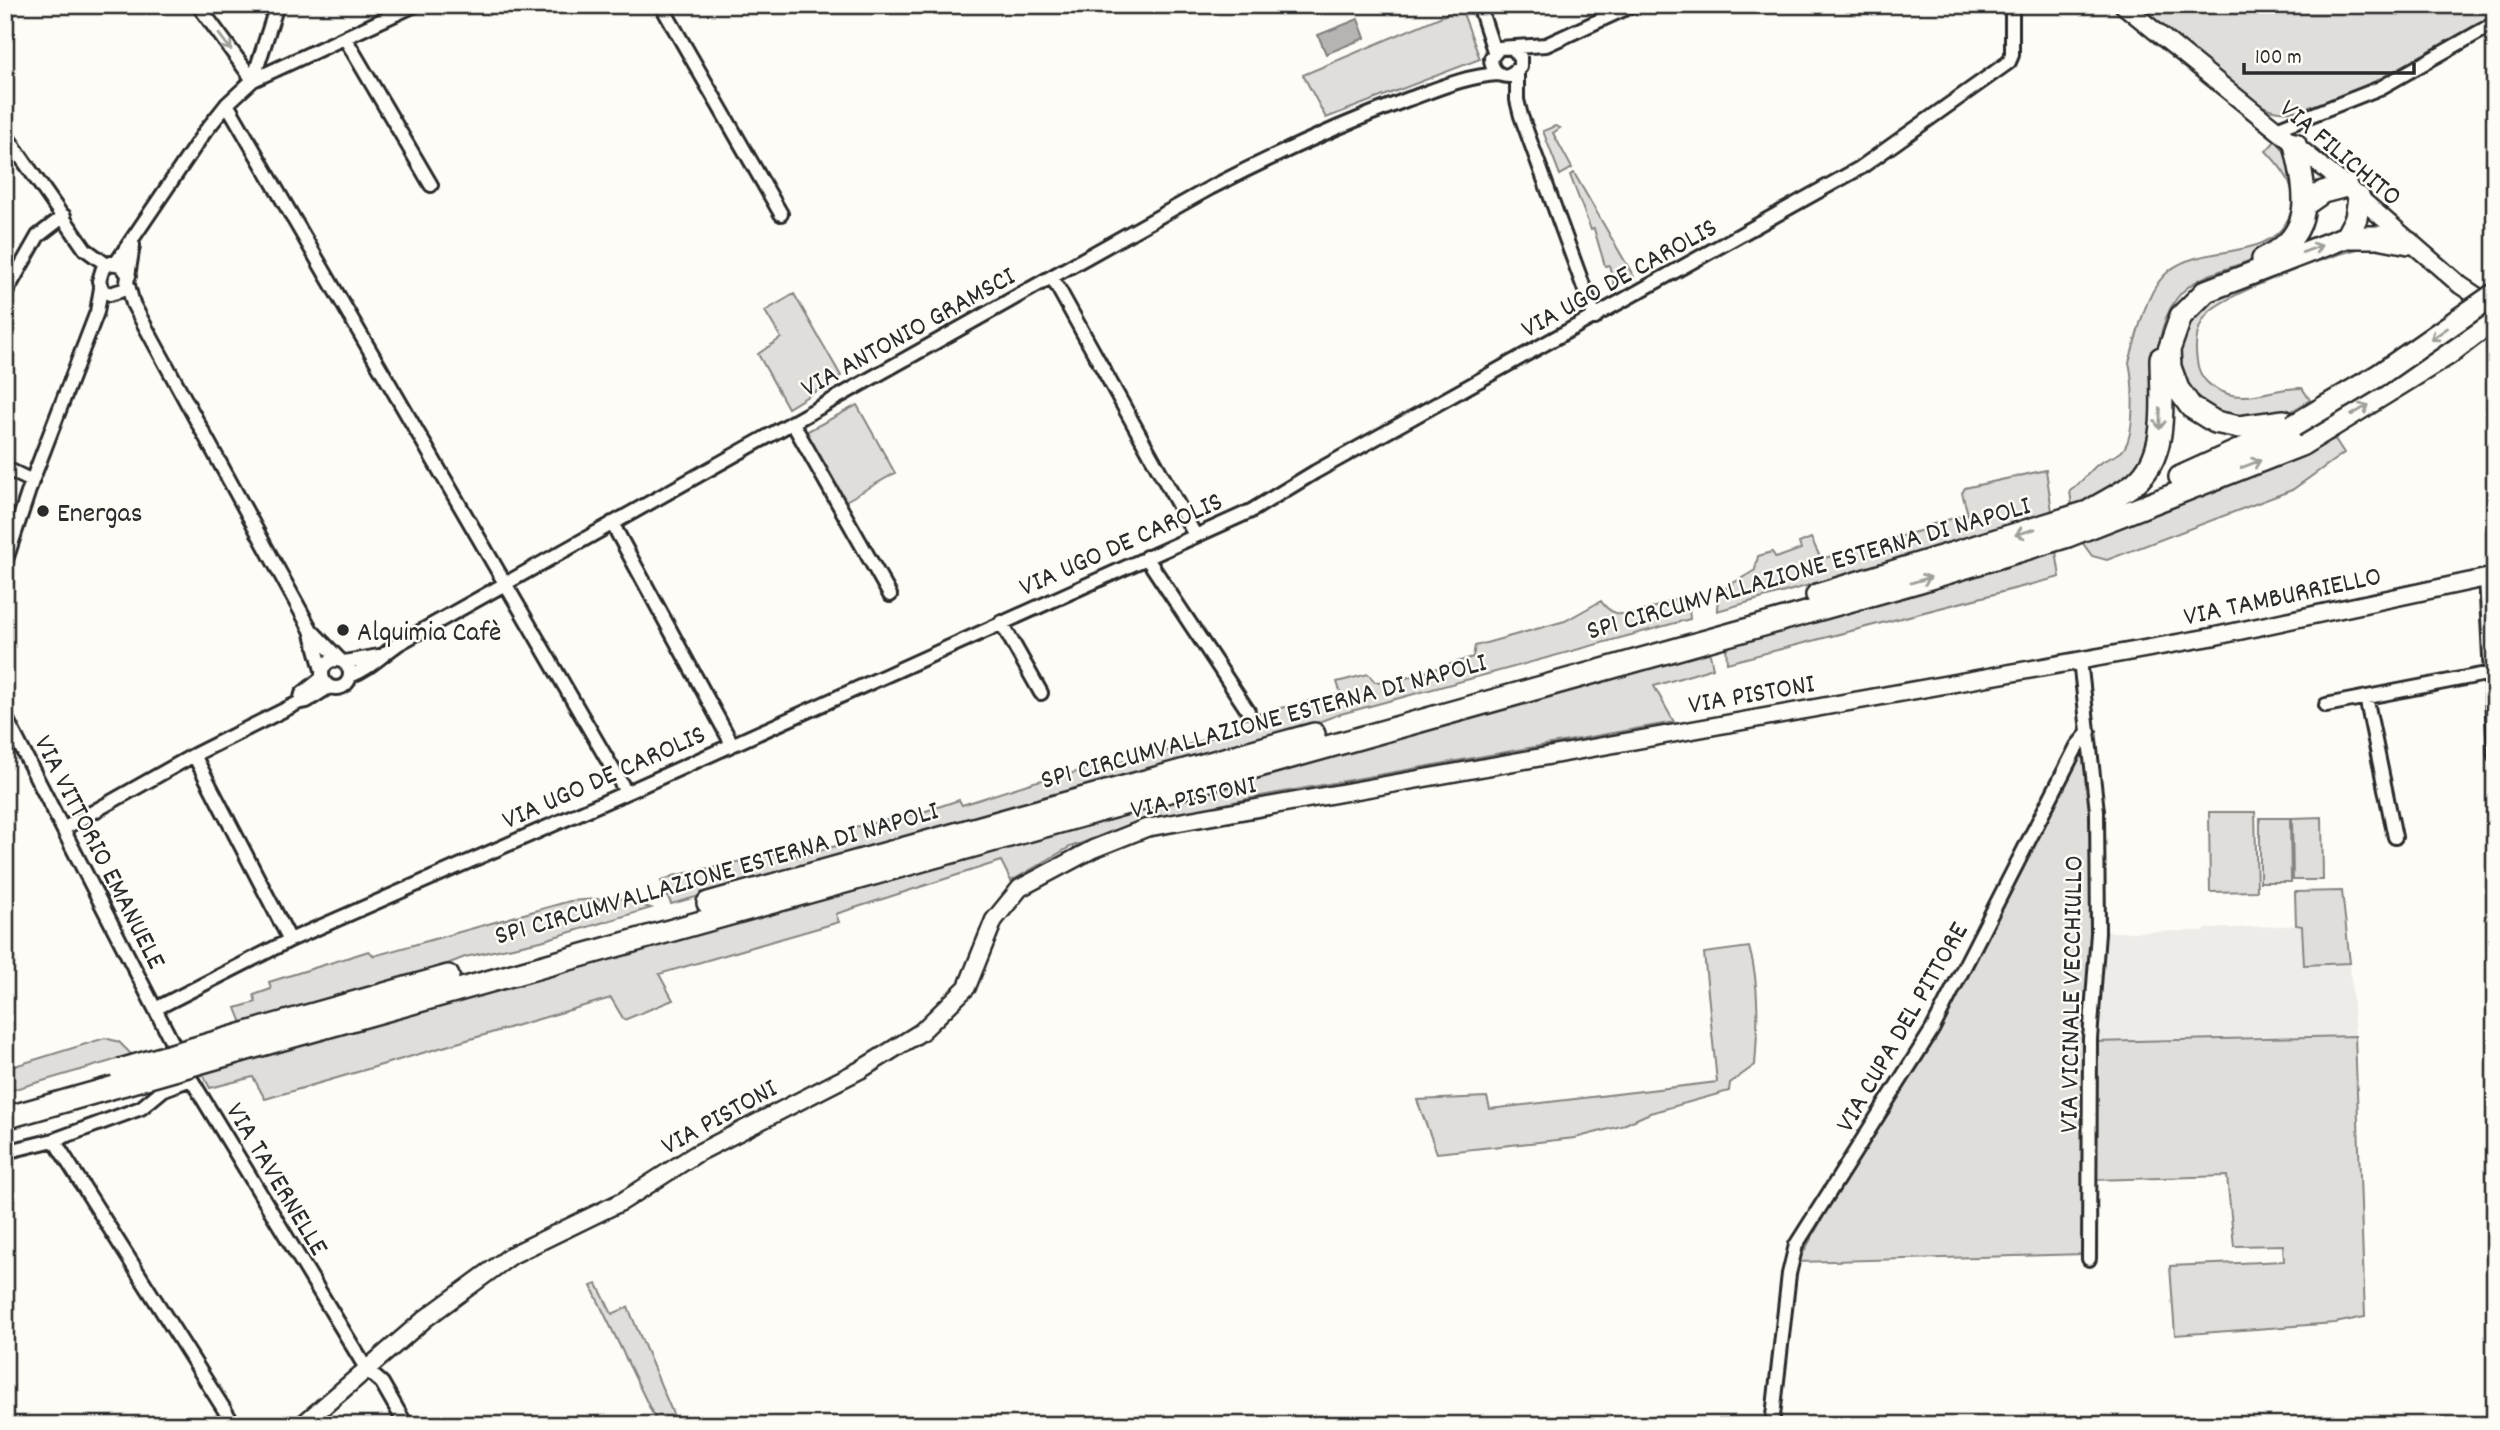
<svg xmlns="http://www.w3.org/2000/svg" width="2500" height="1430" viewBox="0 0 2500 1430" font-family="Dekko,sans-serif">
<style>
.built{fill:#edece8}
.green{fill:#dfdeda;stroke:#858482;stroke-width:2}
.water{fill:#b5b4b1;stroke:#7e7d7b;stroke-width:2}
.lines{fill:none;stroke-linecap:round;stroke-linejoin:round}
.minor-casing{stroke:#2b2b2b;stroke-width:18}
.tertiary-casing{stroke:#2b2b2b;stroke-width:21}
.trunk-casing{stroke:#2b2b2b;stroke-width:26}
.minor{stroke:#fdfcf7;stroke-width:12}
.tertiary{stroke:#fdfcf7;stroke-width:16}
.trunk{stroke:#fdfcf7;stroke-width:21}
.trunk-bridge-casing{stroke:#2b2b2b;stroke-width:26;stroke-linecap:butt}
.trunk-bridge{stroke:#fdfcf7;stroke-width:21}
.oneway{stroke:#9e9e9b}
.poi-dot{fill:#2b2b2b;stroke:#fdfcf7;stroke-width:2.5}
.labels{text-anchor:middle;stroke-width:5;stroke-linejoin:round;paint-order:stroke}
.street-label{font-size:28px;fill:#2b2b2b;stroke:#fdfcf7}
.poi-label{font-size:28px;fill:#2b2b2b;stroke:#fdfcf7;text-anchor:start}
</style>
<rect width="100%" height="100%" fill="#fdfcf7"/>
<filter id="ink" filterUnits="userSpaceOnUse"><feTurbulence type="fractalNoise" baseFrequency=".0143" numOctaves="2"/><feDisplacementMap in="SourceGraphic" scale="14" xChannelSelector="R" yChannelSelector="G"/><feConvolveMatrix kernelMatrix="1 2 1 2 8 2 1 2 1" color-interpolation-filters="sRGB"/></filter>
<g filter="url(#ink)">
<path class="built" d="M2302 925 2304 965 2350 963 2355 1036 2094 1042 2101 929 2109 932 2204 931 2206 929Z"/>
<path class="green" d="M2156 5H2494L2487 20C2443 44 2321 123 2273 110 2244 102 2167 33 2140 11Z
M1461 8 1480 59 1326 118 1303 75Z
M1555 126 1560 128 1553 133 1572 168 1560 175 1543 131Z
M2276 140C2305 176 2298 184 2294 227 2284 236 2273 248 2261 255 2234 270 2198 271 2177 298 2139 348 2173 427 2141 467 2128 483 2090 499 2072 506L2070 491C2081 483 2087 474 2097 465 2104 459 2114 457 2121 452 2137 438 2133 380 2129 362 2138 334 2145 289 2170 270 2206 242 2273 264 2291 212 2299 187 2282 168 2266 151Z
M1574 173 1634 277 1615 288 1609 265 1605 266 1594 229 1591 230 1570 175Z
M2347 242 2374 246C2344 249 2233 291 2210 311 2197 324 2194 343 2197 361 2199 379 2211 388 2228 394 2252 401 2277 387 2302 388L2310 400 2277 420 2212 414 2180 380 2178 337 2209 294Z
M794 294 841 376 788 408 758 354 781 338 765 311Z
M857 405 895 473 842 503 804 433Z
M2335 439 2344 453 2292 490 2107 560 2092 556 2082 542 2173 508Z
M2046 470 2052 511 1942 548 1717 611C1716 585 1737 583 1755 570L1758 556 1772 552 1776 558 1801 549 1799 543 1811 538 1821 559 1923 530V527L1968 514 1962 493 1965 488Z
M2056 551 2060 577 1727 663 1726 646Z
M1680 597 1688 598 1690 619 1337 715 1303 728 671 904 661 881 673 876 791 850 798 857 853 841 850 828 920 813 959 800 962 805 1034 782 1171 750 1257 723 1255 714 1341 694 1337 682 1368 674 1375 682 1400 680 1473 657 1475 646 1565 621 1601 601C1619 629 1655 606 1680 597Z
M1709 650 1713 668 1654 686 1674 722 1261 796 1144 822 1070 847 1011 881 1001 861 836 914 839 922 659 974 673 1000 624 1020 611 998 265 1099 253 1077 210 1088 202 1073 604 957Z
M2082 749 2088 753 2094 878 2084 1074V1254L1798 1262 1840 1187 1922 1061Z
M2209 812H2255L2257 891 2210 892Z
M2322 817 2323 880H2293L2292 818Z
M2260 818H2290L2291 882H2260Z
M2342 891 2350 963 2304 965 2302 926 2296 925 2295 892Z
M615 897 651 908 541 941 465 957 432 970 264 1019 242 1023 236 1008 256 1002 254 995 271 989 269 982 369 951 374 956 570 901 597 899 611 902Z
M1749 947C1760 984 1758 1027 1755 1065L1730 1083 1729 1091 1650 1113 1621 1126 1575 1138 1437 1153 1417 1100 1487 1097 1490 1109 1717 1082 1704 953Z
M2355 1036 2365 1317 2335 1323 2175 1335 2170 1266 2284 1261 2283 1245 2234 1246 2227 1176 2094 1180V1042Z
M105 1038 119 1042 132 1055 5 1092V1069Z
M597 1284 612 1314 628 1307 676 1421 658 1425 591 1286Z"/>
<path class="water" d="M1358 19 1365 38 1326 54 1318 35Z"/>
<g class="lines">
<defs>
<path id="minor" d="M198 5 253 80
M661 5 781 214
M1479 5 1494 51
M345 38 431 185
M1513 48 1520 57V67L1509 76C1498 76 1491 70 1491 58L1499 48 1546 45 1633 5
M1517 72V100L1521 116 1595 318
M253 80 277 5
M227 104 622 785
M2276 129 2380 88 2495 23
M5 134 85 249 107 265
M116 263 204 133 227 104 253 80 415 5
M129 276 121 265 111 263 103 268 99 281 103 291 110 294 126 289 133 245
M1052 277 1195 535
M128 285 133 304 311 630 322 670
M5 294 38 236 64 216
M792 422 890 595
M5 468 32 481
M612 523 732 744
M1146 557 1248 711
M5 563 32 481 97 312 101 288
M2486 577 2495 756
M1001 622 1041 693
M311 630 340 660
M322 674a14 14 0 1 1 28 0a14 14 0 1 1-28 0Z
M2080 660 2097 811 2098 933 2090 1039 2089 1259
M344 662 379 656
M350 676C369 669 382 655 398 644L1210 188C1274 155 1339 125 1406 100 1437 89 1466 76 1498 74
M2366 697 2395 837
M300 702 302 694 322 678
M2326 705 2491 673
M5 716 191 1079 367 1370 382 1383 406 1425
M194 755 290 940
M63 829 194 755 300 702 307 701 329 687
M155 1009 290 940 632 790 1251 511 1315 472 1860 168 2009 62 2012 55V5
M54 1140 234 1425
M5 1152 54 1140 141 1108 164 1089 191 1079
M1772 1425 1789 1274 1796 1245 1932 1030 2077 746 2089 732"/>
<path id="tertiary" d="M2123 5 2346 186 2460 285 2493 307
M302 1425 426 1318 512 1255 623 1201 696 1154 860 1070 921 1032 967 987 994 920 1020 888 1093 849 1146 828 2211 637 2495 576"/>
<path id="trunk" d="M2306 204 2323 192 2346 186
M2346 237 2356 218 2359 198
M2263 259C2317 234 2306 192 2295 144
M2284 421 2239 427 2215 422 2191 407 2178 389 2170 367 2169 350 2181 316 2206 291 2346 237H2378L2409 243
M2180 477 2293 426
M2088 512C2103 502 2122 494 2135 483 2170 454 2161 399 2161 358
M1817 595 2101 508
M708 903 1314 734
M247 1033 448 976
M251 1048 1917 582 2068 536 2301 445 2448 354 2495 318
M5 1118 125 1084"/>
</defs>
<use href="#minor" class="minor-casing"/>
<use href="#tertiary" class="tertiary-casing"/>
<use href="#trunk" class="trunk-casing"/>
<use href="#minor" class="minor"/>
<use href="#tertiary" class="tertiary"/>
<use href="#trunk" class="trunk"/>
<defs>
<path id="trunk-bridge" d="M2293 426 2379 375 2495 294
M120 1070 247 1033
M125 1084 251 1048"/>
</defs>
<use href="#trunk-bridge" class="trunk-bridge-casing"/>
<use href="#trunk-bridge" class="trunk-bridge"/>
</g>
<defs><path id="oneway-shaft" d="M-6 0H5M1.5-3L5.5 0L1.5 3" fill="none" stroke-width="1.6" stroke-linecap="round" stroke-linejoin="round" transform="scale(1.75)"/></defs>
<g class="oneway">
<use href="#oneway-shaft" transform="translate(225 42) rotate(53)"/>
<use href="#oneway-shaft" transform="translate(2312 249) rotate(-20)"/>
<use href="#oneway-shaft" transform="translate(2439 334) rotate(145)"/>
<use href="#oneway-shaft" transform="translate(2360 410) rotate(-31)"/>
<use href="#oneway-shaft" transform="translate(2160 419) rotate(92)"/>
<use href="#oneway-shaft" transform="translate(2251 464) rotate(-21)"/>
<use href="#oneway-shaft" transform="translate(2025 532) rotate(163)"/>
<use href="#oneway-shaft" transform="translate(1921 580) rotate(-16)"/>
</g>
</g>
<g class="poi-dot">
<circle cx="43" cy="511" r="7"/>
<circle cx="343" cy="630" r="7"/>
</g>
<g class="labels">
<g class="street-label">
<text transform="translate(2342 151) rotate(40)" y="10">VIA FILICHITO</text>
<text transform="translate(1618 276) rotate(-29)" y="10">VIA UGO DE CAROLIS</text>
<text transform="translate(907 330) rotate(-29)" y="10">VIA ANTONIO GRAMSCI</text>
<text transform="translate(1120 542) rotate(-24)" y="10">VIA UGO DE CAROLIS</text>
<text transform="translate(1808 566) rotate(-16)" y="10">SP1 CIRCUMVALLAZIONE ESTERNA DI NAPOLI</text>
<text transform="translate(2282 594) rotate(-12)" y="10">VIA TAMBURRIELLO</text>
<text transform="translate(1751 692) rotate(-10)" y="10">VIA PISTONI</text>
<text transform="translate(1263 719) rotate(-15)" y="10">SP1 CIRCUMVALLAZIONE ESTERNA DI NAPOLI</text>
<text transform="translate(603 775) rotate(-24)" y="10">VIA UGO DE CAROLIS</text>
<text transform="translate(1193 795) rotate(-12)" y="10">VIA PISTONI</text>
<text transform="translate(102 851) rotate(63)" y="10">VIA VITTORIO EMANUELE</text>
<text transform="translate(716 871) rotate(-16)" y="10">SP1 CIRCUMVALLAZIONE ESTERNA DI NAPOLI</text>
<text transform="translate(2069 994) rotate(-89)" y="10">VIA VICINALE VECCHIULLO</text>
<text transform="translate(1900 1026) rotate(-60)" y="10">VIA CUPA DEL PITTORE</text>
<text transform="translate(718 1115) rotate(-29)" y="10">VIA PISTONI</text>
<text transform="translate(279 1178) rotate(59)" y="10">VIA TAVERNELLE</text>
</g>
<g class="poi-label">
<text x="57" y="521">Energas</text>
<text x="357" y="640">Alquimia Cafè</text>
</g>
</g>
<rect width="2500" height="1430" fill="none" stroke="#fdfcf7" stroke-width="28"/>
<rect x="14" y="14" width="2472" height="1402" fill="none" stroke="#2b2b2b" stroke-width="2.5" filter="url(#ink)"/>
<path d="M2244 63v10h170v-10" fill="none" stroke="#2b2b2b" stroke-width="3.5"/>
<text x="2255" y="63" font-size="21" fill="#2b2b2b" stroke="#fdfcf7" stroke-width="5" paint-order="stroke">100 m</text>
</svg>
